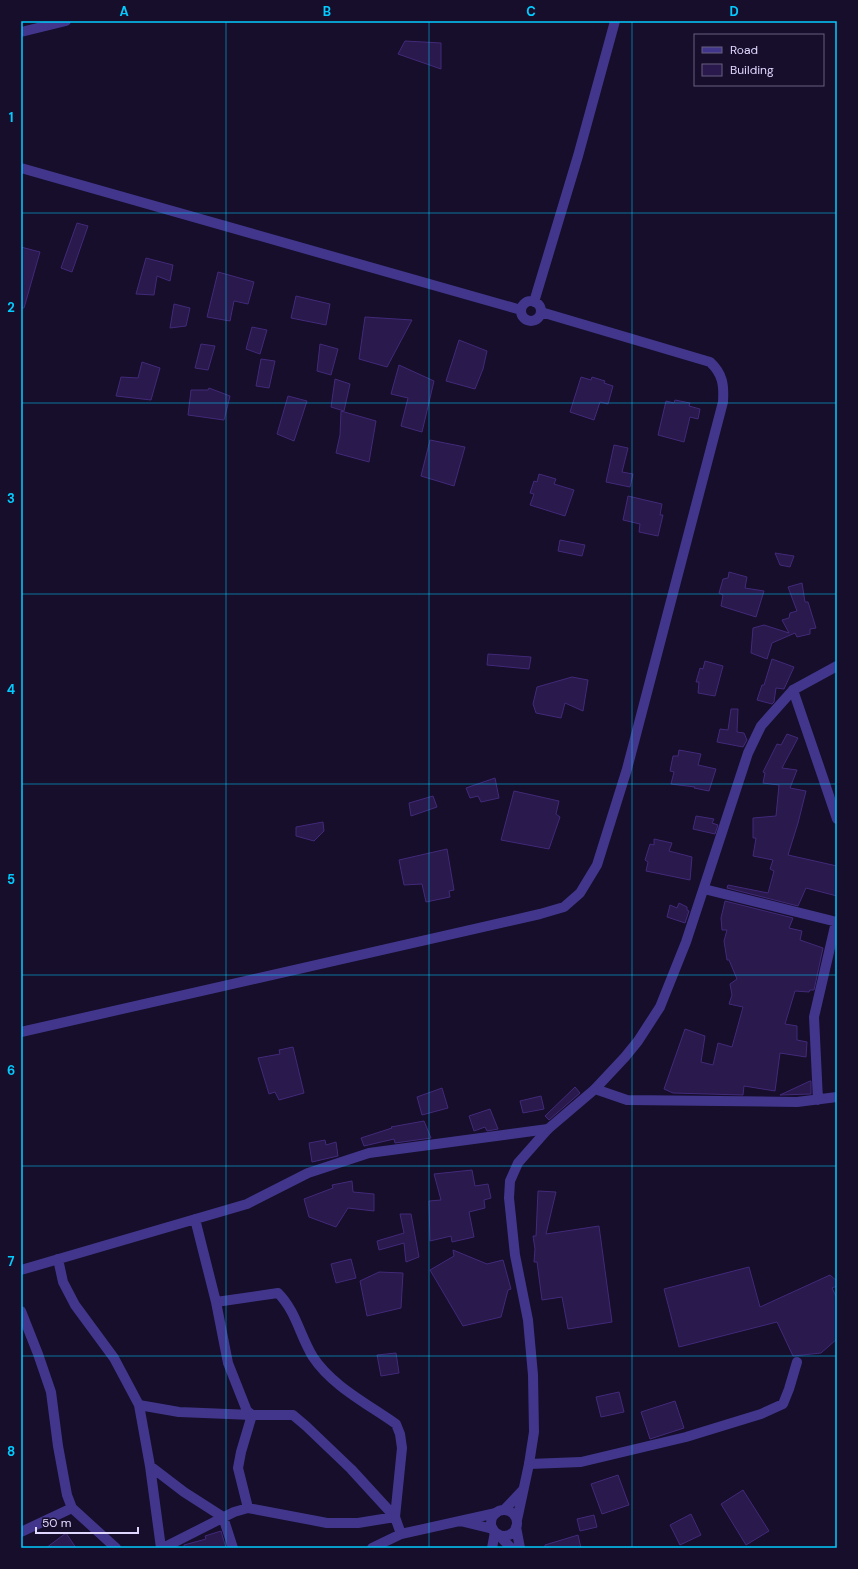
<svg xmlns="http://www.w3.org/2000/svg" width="858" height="1569" viewBox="0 0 858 1569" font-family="'DM Sans',sans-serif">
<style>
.building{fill:#29194c;stroke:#42297a}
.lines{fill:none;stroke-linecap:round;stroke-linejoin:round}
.minor{stroke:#42368c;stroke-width:10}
.tertiary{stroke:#42368c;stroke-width:10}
.grid{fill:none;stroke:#03cbff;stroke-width:1;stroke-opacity:0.55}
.neatline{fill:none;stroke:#03cbff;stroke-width:1.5}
.grid-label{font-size:13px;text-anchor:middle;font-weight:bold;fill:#03cbff}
</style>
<rect width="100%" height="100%" fill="#160e2a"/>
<path class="building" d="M405 41 441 43V69L398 54Z
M77 223 88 226 72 272 61 268Z
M21 247 40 252 24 308H21Z
M146 258 173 265 170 281 157 276 154 295 136 294Z
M218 272 254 282 248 304 234 301 230 321 207 317Z
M296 296 330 304 326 325 291 318Z
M174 304 190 308 186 326 170 328Z
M365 317 412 320 387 367 359 359Z
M252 327 267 330 260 354 246 349Z
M459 340 487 351 483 369 475 389 446 381Z
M201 344 215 346 208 370 195 368Z
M320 344 338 349 331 375 317 371Z
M261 359 275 361 269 388 256 386Z
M142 362 160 368 151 400 116 396 121 377 138 378Z
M399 365 434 381 422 432 401 426 408 398 391 394Z
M581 377 591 380 592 377 605 381 604 383 613 386 608 404 600 402 594 420 570 412Z
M335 379 350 384 344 411 331 407Z
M209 388 230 396 224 420 188 415 191 390H208Z
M288 396 307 401 294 441 277 434Z
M675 400 690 403 689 406 700 409 698 419 690 417 684 442 658 435 666 401 674 403Z
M341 411 376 421 369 462 336 453 340 435Z
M430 440 465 447 454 486 421 476Z
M614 445 628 448 622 472 633 474 630 487 606 482Z
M539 474 556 479 554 484 574 490 565 516 530 505 534 494 530 493 534 481 537 482Z
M628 496 662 504 660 515H663L658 536 639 532 640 524 623 520Z
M560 540 585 545 582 556 558 551Z
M775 553 794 556 790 567 780 565Z
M729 572 747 577 745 588 764 591 756 617 721 606 723 595 719 593 723 579 728 578Z
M802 583 805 602H808L816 628 810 629V634L797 637 795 633 772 643 767 659 751 653 753 628 764 625 789 633 782 620 789 618 790 613 797 611 788 587Z
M488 654 531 657 529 669 487 665Z
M772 659 794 667 784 689 776 688 774 702 772 704 757 700 762 685H764Z
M705 661 723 666 715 696 698 693 699 682H696L700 668 703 669Z
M572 677 588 680 583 711 565 703 561 718 536 713 533 704 537 687Z
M731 709H738L737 732 744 733 747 740 743 747 717 742 720 729 728 730Z
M787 734 798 738 782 768 797 770 790 788 806 791 798 823 788 855 837 866V896L806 888 798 906 727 888 728 885 768 893 774 871 770 869 773 860 753 856 756 838H753V818L776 816 779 785 763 783 765 773 763 772 777 744 781 745Z
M679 750 701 754 698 765 716 769 709 791 694 788 695 787 671 784 674 772 670 771 673 756H678Z
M495 778 499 798 481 802 478 796 470 798 466 788Z
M514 791 559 801 556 814 560 817 549 849 501 840Z
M433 796 437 807 411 816 409 803Z
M696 816 714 819 712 823 718 825 715 834 693 829Z
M323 822 324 831 314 841 296 836V827Z
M654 839 672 843 669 851 692 857 690 880 646 871 648 862 645 860 650 844 654 845Z
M447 849 454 890 449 891 450 897 426 902 422 884 404 885 399 860Z
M725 901 793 918 789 928 802 931 800 940 823 948 814 990H810L809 992 795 991 785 1024 797 1026V1040L807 1042 806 1057 780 1053 775 1091 744 1086 743 1095 673 1093 664 1089 685 1029 705 1036 701 1062 713 1065 718 1043 732 1047 743 1007 729 1004 732 995 730 984 737 979 729 960H727L724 941 727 930H722L721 918Z
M679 903 687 907V910L689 911 685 923 667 917 670 905 677 908Z
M293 1047 304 1093 279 1100 275 1092 269 1094 258 1058 280 1054 279 1050Z
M811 1081V1094L780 1095 810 1081Z
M575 1087 580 1093 549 1120 545 1116Z
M442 1088 448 1108 422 1115 417 1097Z
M541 1096 544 1109 523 1113 520 1101Z
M490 1109 498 1129 487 1131 485 1127 474 1131 469 1116Z
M424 1121 431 1138 395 1143 394 1139 364 1146 361 1138 392 1128 391 1127Z
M325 1140 326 1145 336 1142 338 1156 312 1162 309 1143Z
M472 1170 475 1186 488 1184 491 1198 484 1200 485 1208 469 1212 474 1237 452 1242 451 1236 430 1241 429 1201 441 1200 434 1174Z
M352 1181 353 1192 374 1194V1211L348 1208 336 1227 309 1217 304 1199 333 1188 332 1185Z
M538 1191 556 1192 546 1234 599 1226 612 1322 568 1329 562 1297 542 1300 537 1262H534L535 1249 533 1236H536Z
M400 1214H411L419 1257 406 1262 404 1243 379 1250 377 1241 404 1233Z
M453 1250 487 1264 503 1260 511 1289 508 1290 501 1317 463 1326 430 1270 454 1256Z
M351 1259 356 1278 336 1283 331 1264Z
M749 1267 760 1307 830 1275 837 1281V1286L832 1288 837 1298V1339L821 1353 793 1356 777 1322 679 1347 664 1289Z
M379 1272 403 1273 401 1308 367 1316 360 1281Z
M396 1353 399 1373 381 1376 377 1355Z
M619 1392 624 1412 601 1417 596 1397Z
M675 1401 684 1428 650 1439 641 1412Z
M618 1475 629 1505 602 1514 591 1484Z
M743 1490 769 1531 746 1545 721 1504Z
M691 1514 701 1535 680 1545 670 1525Z
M594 1515 597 1527 580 1531 577 1519Z
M221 1531 226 1548H184V1545L206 1539 205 1536Z
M66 1533 76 1548H46Z
M578 1535 581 1548H545V1545Z"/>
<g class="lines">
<path class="minor" d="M21 32 66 21
M21 168 521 310
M521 311a10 10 0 1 1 20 0a10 10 0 1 1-20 0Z
M534 302 578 156 615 21
M793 690 837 819
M704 889 837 922
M21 1032 540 914 564 907 580 893 597 865 627 769 723 402C724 385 723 374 710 362L541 312
M595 1089 627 1100 797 1102 837 1097
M818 1100 814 1017 836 922
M195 1219 216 1302 228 1363 247 1411 252 1415H293L306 1426 351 1469 395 1517 401 1534
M58 1259 63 1282 75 1305 114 1358 139 1405 150 1466 161 1548
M21 1270 247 1204 308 1173 369 1153 548 1129
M216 1302 278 1293C296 1311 300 1336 313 1357 332 1386 368 1404 396 1424L400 1434 402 1448 395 1517
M21 1311 38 1354 51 1392 58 1446 67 1495 72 1508 116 1548
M139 1405 179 1412 252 1415 241 1452 238 1468 248 1508
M529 1464 581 1462 686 1437 761 1414 783 1404 789 1389 797 1362
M150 1466 184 1492 223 1517 233 1548
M460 1521 493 1529
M21 1532 72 1508
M163 1548 234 1512 248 1508 327 1523H358L395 1517
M372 1548 401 1534 496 1513
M492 1548 495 1532"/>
<path class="tertiary" d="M504 1510 523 1490
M491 1523a13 13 0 1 1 26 0a13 13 0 1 1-26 0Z
M517 1520 529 1464 534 1432 533 1375 528 1320 515 1255 509 1198 510 1181 518 1163 548 1129 595 1089 625 1057 638 1041 660 1007 686 942 748 753 761 726 793 690 837 666
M516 1527 520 1548
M498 1534 511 1548"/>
</g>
<path class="grid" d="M226 21V1548M429 21V1548M632 21V1548M21 213H837M21 403H837M21 594H837M21 784H837M21 975H837M21 1166H837M21 1356H837"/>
<rect width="858" height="1569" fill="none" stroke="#160e2a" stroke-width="44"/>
<rect x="694" y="34" width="130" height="52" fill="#160e2a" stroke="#675e7f"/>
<rect x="702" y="47" width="20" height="6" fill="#42368c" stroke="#675e7f"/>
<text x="730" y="54" font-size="12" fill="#e0d7ff">Road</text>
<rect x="702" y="64" width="20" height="12" fill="#29194c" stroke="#675e7f"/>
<text x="730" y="74" font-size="12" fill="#e0d7ff">Building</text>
<path d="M36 1527v6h102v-6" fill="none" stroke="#e0d7ff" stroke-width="2"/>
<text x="42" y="1527" font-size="12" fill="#e0d7ff" stroke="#160e2a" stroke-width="3" paint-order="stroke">50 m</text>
<rect x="22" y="22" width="814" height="1525" class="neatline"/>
<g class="grid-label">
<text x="124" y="16">A</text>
<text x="327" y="16">B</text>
<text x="531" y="16">C</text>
<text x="734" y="16">D</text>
<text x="11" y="122">1</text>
<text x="11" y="312">2</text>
<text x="11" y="503">3</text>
<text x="11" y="694">4</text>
<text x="11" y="884">5</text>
<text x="11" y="1075">6</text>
<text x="11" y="1266">7</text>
<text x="11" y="1456">8</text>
</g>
</svg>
